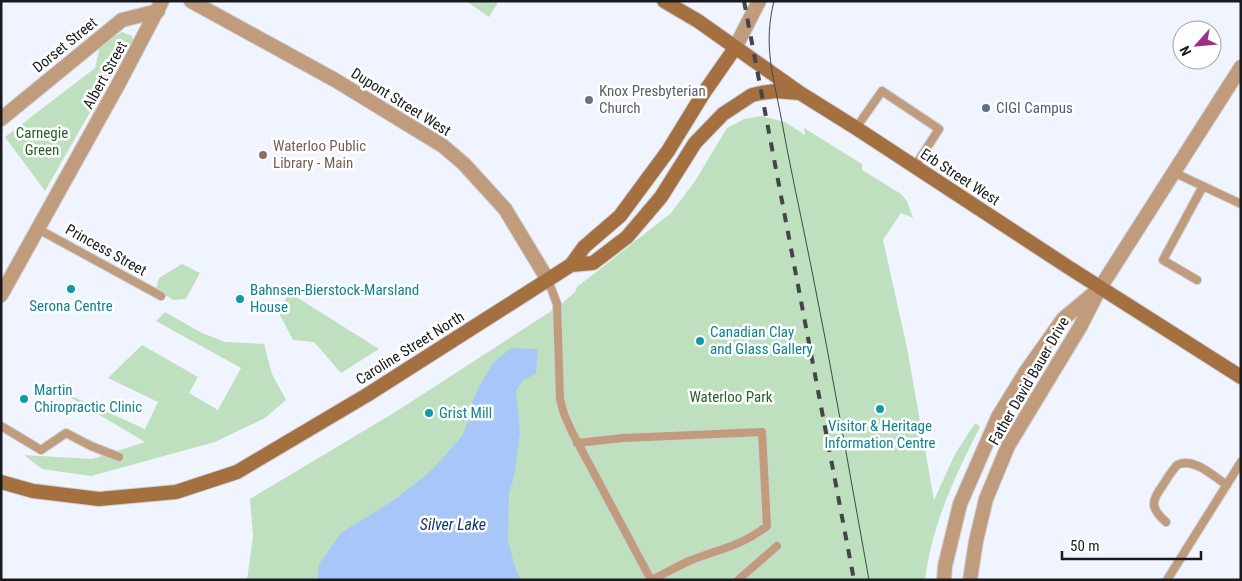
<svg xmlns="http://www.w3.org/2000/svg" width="1242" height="581" viewBox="0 0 1242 581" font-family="'Roboto Condensed',sans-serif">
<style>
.green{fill:#bfe0be}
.water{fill:#a8c7f8}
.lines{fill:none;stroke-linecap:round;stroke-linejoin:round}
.service-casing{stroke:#cdd1da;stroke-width:10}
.minor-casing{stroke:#cdd1da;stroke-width:16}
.tertiary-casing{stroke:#cdd1da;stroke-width:16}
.secondary-casing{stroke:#cdd1da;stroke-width:16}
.service{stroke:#c19c7c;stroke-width:8}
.minor{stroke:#c19c7c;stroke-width:14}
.tertiary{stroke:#c19c7c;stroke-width:14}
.secondary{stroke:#a5703f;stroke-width:14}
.tram{stroke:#43454a;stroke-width:1}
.rail{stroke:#43454a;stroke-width:4;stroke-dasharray:9 9;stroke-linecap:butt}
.worship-dot{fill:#6b7280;stroke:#fff;stroke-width:2}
.service-dot{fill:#5c6f8a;stroke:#fff;stroke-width:2}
.education-dot{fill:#8d6e63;stroke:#fff;stroke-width:2}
.culture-dot{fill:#0f9aa8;stroke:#fff;stroke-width:2}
.labels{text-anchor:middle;stroke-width:5;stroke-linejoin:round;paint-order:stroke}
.street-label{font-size:15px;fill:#181a1d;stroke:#fff}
.worship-label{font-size:15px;fill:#5b616d;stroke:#fff;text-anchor:start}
.service-label{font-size:15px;fill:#4e5e75;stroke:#fff;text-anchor:start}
.park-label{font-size:15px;fill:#266128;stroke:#fff}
.education-label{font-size:15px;fill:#785e54;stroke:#fff;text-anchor:start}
.culture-label{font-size:15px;fill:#0d838f;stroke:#fff;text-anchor:start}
.water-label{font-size:16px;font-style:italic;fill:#12366f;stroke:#fff}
</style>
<rect width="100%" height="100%" fill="#f0f4fe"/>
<path class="green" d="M466 1H499L489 17Z
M122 32 132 36 133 40 112 74 45 191 5 137 95 68 100 46Z
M761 116 785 122 805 135 804 128 862 164V170L901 194 907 201 913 218 901 213 883 240 907 348 934 500 955 454 975 423 980 427C955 476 932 524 925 580H247L253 536 250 499 397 411 559 306 575 292 577 287 671 213 695 181 727 128 744 119Z
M182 264 200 273 186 299 173 300 156 289 159 278Z
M290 293 379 349 341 373 314 342 293 340 278 311Z
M165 312 202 333 225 342 264 344 272 374 286 400 265 418 215 442 91 476 42 469 24 455 92 459 145 442 56 389 145 429 158 402 108 378 142 345 198 377 189 393 218 410 241 368 156 321Z"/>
<path class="water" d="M511 348 538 349 536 374 523 380 516 391 520 433 514 477 509 493 508 541 515 567 521 580H317L319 564 341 533 397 498 432 470 462 436 473 410 472 402 480 385 493 363Z"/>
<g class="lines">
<defs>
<path id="service" d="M856 128 882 91 939 129 915 166
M1173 172 1241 204
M38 229 161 296
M548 280 557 304 560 399 564 414 572 432 651 580C664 574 676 567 689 561 719 549 740 547 767 526L762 432 623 438 577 443
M1197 280 1163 260 1203 186
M1 426 41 450 66 433 91 446 119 457
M1166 522C1150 508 1151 501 1163 485 1167 478 1172 471 1177 465 1194 457 1213 476 1227 485
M738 580 777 546
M1167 580 1241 462"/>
<path id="minor" d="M191 1 335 80 443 146 464 164 505 209 548 280
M1 119 122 20 158 11"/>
<path id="tertiary" d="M735 48 759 1
M1 295 119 83 162 1
M944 580 945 566 960 504 998 417 1027 370 1063 319 1094 293
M970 580 976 541 986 499 1008 446 1080 327 1100 288 1241 67"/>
<path id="secondary" d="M664 1 698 21 800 93 856 128 1068 267 1241 377
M571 265 593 263 627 237 661 197 695 143 723 114 752 95 761 93 775 91 799 93
M1 482 33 491 99 499 176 492 237 472 367 395 571 265 584 247 620 216 668 151 703 94 735 48"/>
</defs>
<use href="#service" class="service-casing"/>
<use href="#minor" class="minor-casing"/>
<use href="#tertiary" class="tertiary-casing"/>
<use href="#secondary" class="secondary-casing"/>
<use href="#service" class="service"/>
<use href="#minor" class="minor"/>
<use href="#tertiary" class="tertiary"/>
<use href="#secondary" class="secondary"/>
<path class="tram" d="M774 1C763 45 773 75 781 117 790 167 801 216 811 266 832 370 850 475 869 580"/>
<path class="rail" d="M744 1 854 580"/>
</g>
<circle class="worship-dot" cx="589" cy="100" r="5"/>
<circle class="service-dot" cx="986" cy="108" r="5"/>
<circle class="education-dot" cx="263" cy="155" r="5"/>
<g class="culture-dot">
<circle cx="71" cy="289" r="5"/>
<circle cx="240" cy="299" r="5"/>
<circle cx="700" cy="341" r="5"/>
<circle cx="24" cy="399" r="5"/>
<circle cx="880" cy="409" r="5"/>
<circle cx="429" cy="413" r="5"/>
</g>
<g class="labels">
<g class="street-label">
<text transform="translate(65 45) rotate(-39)" y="5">Dorset Street</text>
<text transform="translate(105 75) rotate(-61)" y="5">Albert Street</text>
<text transform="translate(401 102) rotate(32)" y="5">Dupont Street West</text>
<text transform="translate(960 177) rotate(33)" y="5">Erb Street West</text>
<text transform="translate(106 250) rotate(29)" y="5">Princess Street</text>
<text transform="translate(410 348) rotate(-32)" y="5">Caroline Street North</text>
<text transform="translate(1029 381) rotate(-60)" y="5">Father David Bauer Drive</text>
</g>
<g class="worship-label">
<text x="599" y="96">Knox Presbyterian<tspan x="599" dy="17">Church</tspan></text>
</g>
<g class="service-label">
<text x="996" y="113">CIGI Campus</text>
</g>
<g class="park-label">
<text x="42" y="138">Carnegie<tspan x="42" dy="17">Green</tspan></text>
<text x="731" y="402">Waterloo Park</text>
</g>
<g class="education-label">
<text x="273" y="151">Waterloo Public<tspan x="273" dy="17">Library - Main</tspan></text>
</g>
<g class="culture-label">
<text x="250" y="295">Bahnsen-Bierstock-Marsland<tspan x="250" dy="17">House</tspan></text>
<text x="71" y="311" text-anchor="middle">Serona Centre</text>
<text x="710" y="337">Canadian Clay<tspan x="710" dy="17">and Glass Gallery</tspan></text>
<text x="34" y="395">Martin<tspan x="34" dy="17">Chiropractic Clinic</tspan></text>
<text x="439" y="418">Grist Mill</text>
<text x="880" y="431" text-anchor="middle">Visitor &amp; Heritage<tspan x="880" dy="17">Information Centre</tspan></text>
</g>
<g class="water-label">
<text x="453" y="530">Silver Lake</text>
</g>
</g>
<rect width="1242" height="581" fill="none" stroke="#181a1d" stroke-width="5"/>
<g transform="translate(1197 45) rotate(243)"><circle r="24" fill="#ffffff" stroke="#a3a3a5"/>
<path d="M0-4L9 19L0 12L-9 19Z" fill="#a02c86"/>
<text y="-8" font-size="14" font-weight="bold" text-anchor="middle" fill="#181a1d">N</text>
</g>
<path d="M1062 551v8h139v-8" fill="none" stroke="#181a1d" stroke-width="2.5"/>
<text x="1070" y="551" font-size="15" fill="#181a1d" stroke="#ffffff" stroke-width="4" paint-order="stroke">50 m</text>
</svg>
